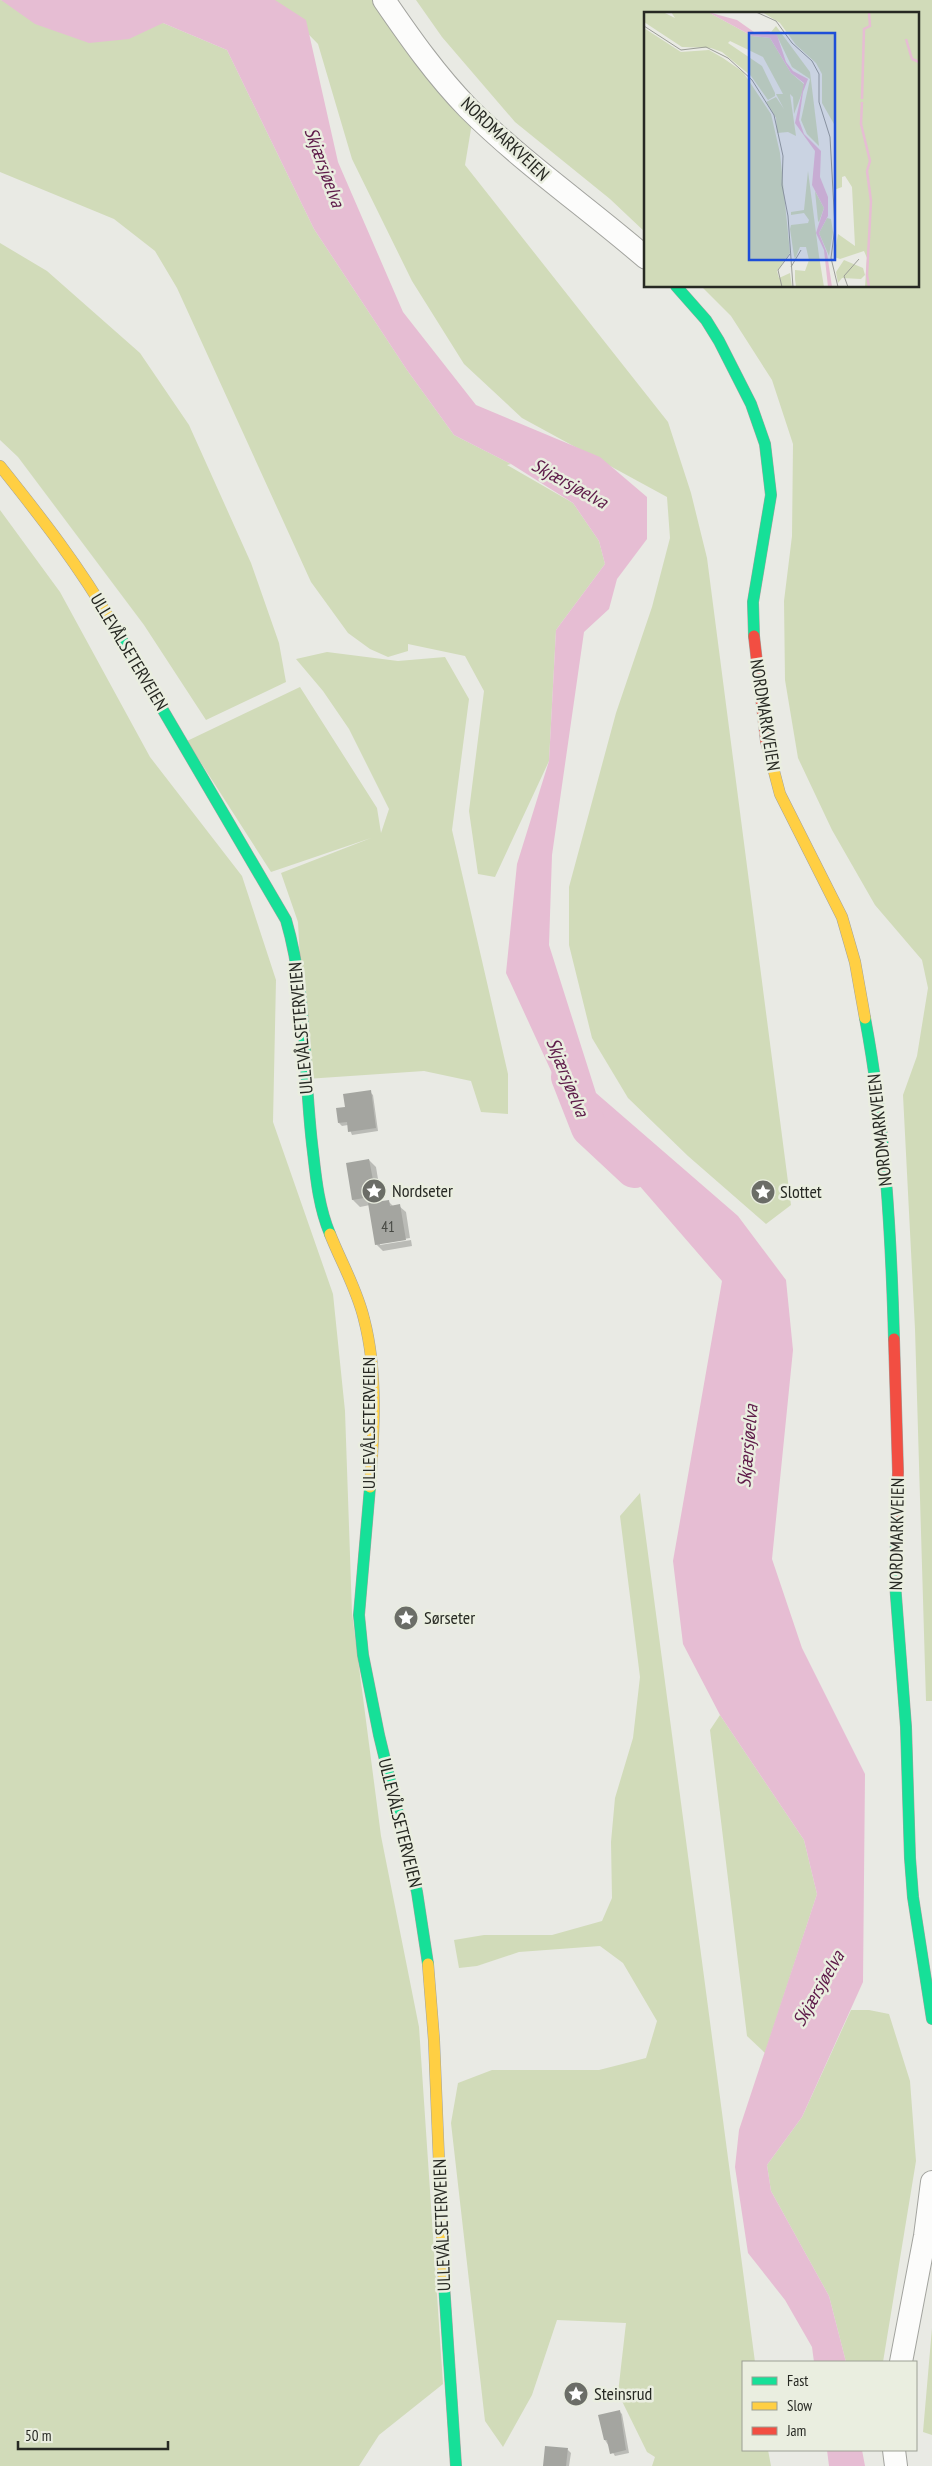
<svg xmlns="http://www.w3.org/2000/svg" width="932" height="2466" viewBox="0 0 932 2466" font-family="'PT Sans Narrow',sans-serif">
<style>
.green{fill:#d1dbb9}
.water{fill:#e6bdd3}
.shadow{fill:#0003}
.lines{fill:none;stroke-linecap:round;stroke-linejoin:round}
.river{stroke:#e6bdd3;stroke-width:36}
.building{fill:#a4a5a0}
.street-casing{stroke:#a2a39e;stroke-width:24}
.fast-casing{stroke:#a2a39e;stroke-width:12}
.slow-casing{stroke:#a2a39e;stroke-width:12}
.jam-casing{stroke:#a2a39e;stroke-width:12}
.street{stroke:#fcfcfb;stroke-width:22}
.fast{stroke:#16e098;stroke-width:11}
.slow{stroke:#ffcf43;stroke-width:11}
.jam{stroke:#f24e42;stroke-width:11}
.labels{text-anchor:middle;stroke-width:5;stroke-linejoin:round;paint-order:stroke}
.number-label{font-size:15px;fill:#464842}
.street-label{font-size:18px;fill:#272923;stroke:#eaeee0}
.poi-label{font-size:18px;fill:#272923;stroke:#eaeee0;text-anchor:start}
.water-label{font-size:19px;font-style:italic;fill:#5e1b49;stroke:#eaeee0}
.inset-river{fill:none;stroke:#e6bdd3;stroke-width:2.5}
.inset-road{fill:none;stroke:#9b9d97;stroke-width:1}
.view{fill:#1d4ed8;fill-opacity:0.15;stroke:#1d4ed8;stroke-width:2.5}
.inset-edge{fill:none;stroke:#272923;stroke-width:2.5}
</style>
<rect width="100%" height="100%" fill="#e9eae4"/>
<path class="green" d="M0 0 163 23 227 50 314 229 407 370 454 435 511 464 507 465 573 503 599 541 605 564 556 630 549 761 495 877 478 874 469 811 484 691 465 656 408 644V651L388 657 370 649 348 633 311 582 177 288 155 251 114 219 0 172Z
M268 0H372L472 123 465 165 668 422 691 493 707 558 791 1205 766 1224 688 1156 628 1098 592 1038 569 945V887L616 713 652 607 670 538 667 497 522 418 464 364 412 281 352 159 318 44 280 5Z
M416 0H932V1701H926L915 1329 903 1095 917 1056 928 988 922 960 875 905 832 830 798 758 785 680 784 601 792 536 793 444 772 380 731 316 701 286H918V14H646V233L610 199 515 122 442 37Z
M0 243 47 271 140 353 189 425 251 563 279 643 286 682 206 720 144 625 18 457 0 440Z
M0 510 60 592 150 757 242 876 276 980 273 1122 333 1294 345 1411 352 1613 381 1836 419 2027 443 2384 379 2435 359 2466H0Z
M327 652 398 661 445 657 469 699 452 830 508 1074V1114L481 1112 471 1081 424 1071 306 1079 298 922 281 873 371 838 271 872 187 741 300 687 377 808 381 833 389 809 349 729 323 691 296 659Z
M640 1493 755 2362H743V2450H768L771 2466H652L655 2457 647 2452 618 2393 626 2323 557 2320 532 2395 503 2447 485 2421 451 2123 458 2083 492 2070H599L646 2058 657 2021 623 1963 600 1946 519 1952 477 1966 459 1968 454 1940 484 1935H552L602 1921 612 1898 611 1842 615 1798 633 1738 640 1677 620 1516Z
M720 1715 804 1840 817 1894 765 2053 747 2036 710 1730Z
M851 2010H869L889 2014 910 2081 916 2161 883 2362H846L829 2296 771 2191 767 2165 802 2117Z
M932 2328V2435L923 2432Z"/>
<path class="water" d="M1 0H275L306 20 338 162 403 312 476 405 600 457 647 497V539L617 579 609 609 584 632 552 855 549 945 596 1093 738 1216 786 1280 793 1350 772 1559 802 1648 865 1774 863 1982 802 2117 767 2165 771 2191 829 2296 846 2362H814L812 2347 785 2300 748 2253 735 2167 739 2130 817 1894 804 1840 720 1715 683 1644 673 1561 722 1281 605 1146 558 1086 506 973 517 864 549 761 556 630 605 564 599 541 573 503 511 464 454 435 407 370 314 229 227 50 163 23 129 39 89 43 35 24Z
M827 2450H862L865 2466H829Z"/>
<path class="shadow" d="M370 1092 373 1095 378 1131 352 1135 348 1125 342 1126 339 1123 346 1108Z
M369 1160 376 1167 382 1203 388 1201 394 1207 399 1206 406 1212 410 1238 380 1243V1245L411 1240 412 1246 383 1251 376 1244 370 1205 360 1207 353 1200 347 1164Z
M619 2411 622 2414 629 2453 615 2456 605 2440Z
M568 2450 571 2453 569 2466H544Z"/>
<g class="lines">
<path class="river" d="M569 1077 589 1128 634 1170"/>
</g>
<path class="building" d="M371 1090 376 1128 348 1132 347 1122 338 1123 336 1108 345 1107 343 1094Z
M369 1159 376 1196 352 1200 346 1163Z
M389 1200 390 1206 400 1204 406 1240 375 1245 368 1203Z
M620 2410 626 2450 610 2454 607 2440H604L598 2415Z
M545 2446 568 2448 566 2466H543Z"/>
<g class="lines">
<defs>
<path id="street" d="M384 0C410 38 436 75 468 108 523 163 587 207 646 258
M901 2362 925 2236 932 2182
M894 2450 896 2466"/>
<path id="fast" d="M676 286 706 320 719 341 751 404 765 444 771 495 753 602 754 636
M112 623 286 920C308 995 303 1075 313 1152 316 1179 319 1208 330 1234
M865 1018C885 1124 891 1233 894 1339
M370 1487 359 1615 363 1655 379 1735 417 1892 428 1964
M896 1534 895 1583 906 1727 910 1858 913 1897 932 2019
M444 2284 456 2466"/>
<path id="slow" d="M0 466C40 516 80 567 112 623
M770 756 780 794 842 917 855 962 865 1018
M330 1234C341 1262 357 1289 364 1319 378 1372 374 1432 370 1487
M428 1964 434 2040 444 2284"/>
<path id="jam" d="M754 636 766 741 770 756
M894 1339 898 1472 896 1534"/>
</defs>
<use href="#street" class="street-casing"/>
<use href="#fast" class="fast-casing"/>
<use href="#slow" class="slow-casing"/>
<use href="#jam" class="jam-casing"/>
<use href="#street" class="street"/>
<use href="#fast" class="fast"/>
<use href="#slow" class="slow"/>
<use href="#jam" class="jam"/>
</g>
<defs>
<symbol id="sight-disc" viewBox="-11 -11 22 22"><circle r="9.5" fill="#6b6d67" stroke="#eaeee0"/><path d="M0-6L1.8-2.2L6-1.7L2.9 1.2L3.7 5.4L0 3.3L-3.7 5.4L-2.9 1.2L-6-1.7L-1.8-2.2Z" fill="#fff"/></symbol>
</defs>
<g fill-rule="evenodd">
<use href="#sight-disc" x="360" y="1177" width="28" height="28"/>
<use href="#sight-disc" x="749" y="1178" width="28" height="28"/>
<use href="#sight-disc" x="392" y="1604" width="28" height="28"/>
<use href="#sight-disc" x="562" y="2380" width="28" height="28"/>
</g>
<g class="labels">
<g class="number-label">
<text x="388" y="1232">41</text>
</g>
<g class="street-label">
<text transform="translate(505 139) rotate(43)" y="6">NORDMARKVEIEN</text>
<text transform="translate(129 652) rotate(59)" y="6">ULLEVÅLSETERVEIEN</text>
<text transform="translate(765 715) rotate(81)" y="6">NORDMARKVEIEN</text>
<text transform="translate(301 1028) rotate(-95)" y="6">ULLEVÅLSETERVEIEN</text>
<text transform="translate(880 1130) rotate(-96)" y="6">NORDMARKVEIEN</text>
<text transform="translate(369 1423) rotate(-90)" y="6">ULLEVÅLSETERVEIEN</text>
<text transform="translate(897 1534) rotate(-89)" y="6">NORDMARKVEIEN</text>
<text transform="translate(400 1823) rotate(76)" y="6">ULLEVÅLSETERVEIEN</text>
<text transform="translate(442 2225) rotate(-92)" y="6">ULLEVÅLSETERVEIEN</text>
</g>
<g class="poi-label">
<text x="392" y="1197">Nordseter</text>
<text x="780" y="1198">Slottet</text>
<text x="424" y="1624">Sørseter</text>
<text x="594" y="2400">Steinsrud</text>
</g>
<g class="water-label">
<text transform="translate(325 167) rotate(70)" y="7">Skjærsjøelva</text>
<text transform="translate(570 483) rotate(29)" y="7">Skjærsjøelva</text>
<text transform="translate(568 1077) rotate(68)" y="7">Skjærsjøelva</text>
<text transform="translate(747 1446) rotate(-85)" y="7">Skjærsjøelva</text>
<text transform="translate(818 1988) rotate(-60)" y="7">Skjærsjøelva</text>
</g>
</g>
<g transform="translate(644 12)">
<rect width="275" height="275" fill="#e9eae4"/>
<path d="M0 0H19L31 6 27 0H64L108 24 126 26 147 61 161 73 150 102 149 85 146 82 152 124 144 120 133 121 132 106 122 90 132 85 140 97 132 82H139L119 45 86 29 84 31 118 54 131 81V84L124 88 107 64 78 40 67 36 38 35 0 10ZM118 0H275V275H221L223 246 220 239 196 247 190 245 194 222 211 234 208 175 201 164 198 165V175L190 178V112L178 91V62L172 51 152 33 136 11ZM132 14 166 60 175 134 163 122 157 108 166 67 148 55 134 26 127 20ZM0 16 37 40 65 38 79 46 99 60 127 102 136 141 146 241 133 259 135 266 146 261 148 275H0ZM164 159 175 244 180 275H152L151 267V258L161 259 165 248 162 235H156L151 247 150 244 146 217 147 213 164 211 165 208 160 201 147 203V200L160 198ZM171 179 180 196 175 210 174 209ZM183 206 187 207 189 220 185 244 175 221ZM200 248 219 256 221 263 217 267 198 266 194 271 192 260Z" fill="#d1dbb9"/>
<path d="M64 0 93 8 110 20 125 19 133 23 142 50 149 59 164 67 159 80 155 108 160 122 177 139 176 165 184 185V204L175 221 183 241 188 275H184L180 238 172 221 180 196 168 173 171 139 151 111 160 71 147 61 126 26 108 24Z" fill="#e6bdd3"/>
<path class="inset-river" d="M262 27 268 47 275 50M218 87 220 17 226 14 225 0M218 90 217 112 226 149 223 159 227 189 223 263 225 275"/>
<path class="inset-road" d="M112 0 132 9 148 31 168 49 175 62V90L186 125 191 215 187 246 194 275M0 14 37 38 62 35 84 46 108 68 130 103 139 144 138 173 144 204 149 275M147 255 157 238M138 275 134 258 146 242M204 275 200 264 215 247"/>
<path class="view" d="M105 21H191V248H105Z"/>
<rect width="275" height="275" class="inset-edge"/>
</g>
<rect x="742" y="2361" width="175" height="90" fill="#eaeee0" stroke="#9c9f94"/>
<rect x="752" y="2377" width="25" height="8" fill="#16e098" stroke="#9c9f94"/>
<text x="787" y="2386" font-size="15" fill="#272923">Fast</text>
<rect x="752" y="2402" width="25" height="8" fill="#ffcf43" stroke="#9c9f94"/>
<text x="787" y="2411" font-size="15" fill="#272923">Slow</text>
<rect x="752" y="2427" width="25" height="8" fill="#f24e42" stroke="#9c9f94"/>
<text x="787" y="2436" font-size="15" fill="#272923">Jam</text>
<path d="M18 2441v8h150v-8" fill="none" stroke="#272923" stroke-width="2.5"/>
<text x="25" y="2441" font-size="15" fill="#272923" stroke="#eaeee0" stroke-width="4" paint-order="stroke">50 m</text>
</svg>
